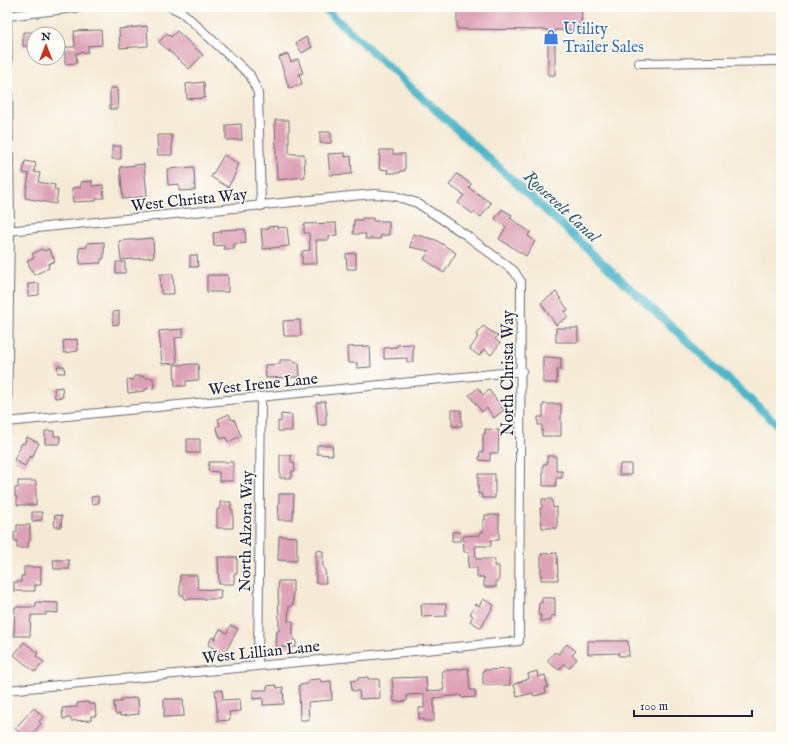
<svg xmlns="http://www.w3.org/2000/svg" width="788" height="744" viewBox="0 0 788 744" font-family="'IM FELL English',serif">
<style>
.lines{fill:none;stroke-linecap:round;stroke-linejoin:round}
.canal{stroke:#4cb6c9;stroke-width:8}
.building{fill:#dea2b7}
.street-casing{stroke:#6c6871;stroke-width:10}
.street{stroke:#fff;stroke-width:8}
.labels{text-anchor:middle;stroke-width:3;stroke-linejoin:round;paint-order:stroke}
.shop-label{font-size:16px;fill:#366cbe;stroke:#fdfcf7;text-anchor:start}
.street-label{font-size:16px;fill:#22223b;stroke:#fdfcf7}
.water-label{font-size:17px;font-style:italic;fill:#335d74;stroke:#fdfcf7}
</style>
<rect width="100%" height="100%" fill="#fdfcf7"/>
<filter id="ink" filterUnits="userSpaceOnUse"><feTurbulence type="fractalNoise" baseFrequency=".025" numOctaves="2"/><feDisplacementMap in="SourceGraphic" scale="8" xChannelSelector="R" yChannelSelector="G"/><feConvolveMatrix kernelMatrix="1 2 1 2 8 2 1 2 1" color-interpolation-filters="sRGB"/></filter>
<filter id="wash" filterUnits="userSpaceOnUse"><feTurbulence type="fractalNoise" baseFrequency=".012" numOctaves="4" result="noise"/><feDisplacementMap in="SourceGraphic" scale="16" xChannelSelector="R" yChannelSelector="G"/><feGaussianBlur stdDeviation="0.9" result="paint"/><feColorMatrix in="noise" values="0 0 0 0 0 0 0 0 0 0 0 0 0 0 0 0 0 1.4 0 .05"/><feComposite in="paint" operator="in"/></filter>
<g filter="url(#wash)">
<rect width="100%" height="100%" fill="#f5ead5"/>
<g class="lines">
<path class="canal" d="M323 7 564 227 781 428"/>
</g>
<g id="blocks">
<path class="building" d="M457 7H582L581 30H555V75H548V30L457 29Z
M147 26 148 46 120 48 119 29Z
M101 30 102 45 88 46V52L76 53 77 63 65 64V47H75L74 31Z
M177 31 203 55 189 69 159 42 167 33 171 37Z
M23 32H34V46H23Z
M306 37 312 47 302 53 296 43Z
M288 54 291 62 298 59 303 73 299 74 302 84 289 88 279 57Z
M204 82 205 98 187 99 186 84Z
M110 88H117L118 109H110Z
M275 120H289V154H304L305 177 277 180Z
M241 124 242 140H226V125Z
M320 132H331V143H320Z
M157 135H172V155H158Z
M112 146H121V159H112Z
M380 150H393V154H405V171H400V173H387L388 170 379 169Z
M345 153V157L351 156 352 174 330 175 328 154Z
M224 155 239 164 235 170 237 171 228 187 211 177Z
M25 161 36 163 34 172 40 173 38 182 55 185 54 189 58 190 56 204 25 198 29 174 23 173Z
M144 164 147 196 123 199 120 167Z
M194 167 195 190 179 191V184L168 185 167 169Z
M457 174 471 184 469 188 491 203 481 217 474 212 473 214 458 203 464 195 449 185Z
M92 181V186L103 185 104 198H96V201L73 202 72 188 81 187V182Z
M502 209 512 215 510 218 530 232 528 236 535 241 526 256 499 239 506 227 495 219Z
M362 218H373V221H389V235H381L380 239H365L366 234H353L354 220H362Z
M336 223 337 235 329 236V240H316L317 264H302V251L310 250 309 233H304V224Z
M277 226V228L287 227 289 246 263 249 261 229H268V227Z
M245 229 246 243 234 244V249H224V245L214 246 213 233 221 232V230Z
M413 234 436 240 456 253 444 273 424 259 429 251 410 247Z
M153 238 154 257 121 260 119 241Z
M104 242V258L101 259V263L80 264 79 248 87 247V243Z
M42 249 44 251 49 249 55 261 48 264 49 268 34 275 27 261 34 258 32 254Z
M356 253V269H347L346 254Z
M190 255H197L198 267H190Z
M116 262H125V273H116Z
M160 274H173L174 294H161Z
M207 275H228V292H207Z
M39 283V295L28 296V284Z
M556 292 568 310 564 312 568 317 556 325 541 303Z
M119 311V324L113 325V312Z
M300 320 301 336H284L283 321Z
M483 326 498 336 495 339 500 343 491 355 484 349 479 356 470 349 478 337 476 336Z
M556 328H578V342H556Z
M183 329V337L175 338 177 363 162 364 159 331Z
M77 339 78 351 64 353 63 341Z
M413 344V362H407V358L384 359V348L397 347V345Z
M370 346 371 367 357 368V363H348L347 347Z
M543 357 561 358V370H557V383H543Z
M280 360H294V363H299L300 377 266 378 265 365 280 364Z
M198 364 199 380 186 381V386H175L174 365Z
M57 366H64L65 373H58Z
M134 376H143L144 378H153L154 388 145 389V391L128 393 127 380 134 379Z
M62 387 63 397 55 398 54 388Z
M478 388 483 395 489 390 504 410 494 418 487 408 482 412 469 395Z
M325 401 327 415H326V425H318L316 403Z
M543 404H561V436H542V425H538V417H543Z
M452 410H461L462 426H452Z
M229 414 232 420 234 419 241 436 228 442 226 437 221 439 216 427 220 425 218 419Z
M281 414 292 415V431H278V421L281 422Z
M485 429 499 430 498 453H490V461L479 460 480 452H483V434H485Z
M45 431H54V436H60V444H45Z
M27 437 39 443 32 458 30 456 25 466 14 460 22 443 24 444Z
M187 439H200V453H187Z
M317 445H332L333 455 317 454Z
M280 455H291V462H294L295 471H292V478H280Z
M547 456H556V471H562V478H556V486H543V464H547Z
M209 462H233V481H219V472L208 471Z
M620 464H631V475H619Z
M478 474H495V498H482V494H478Z
M18 481H36V505H17V497H15V488H18Z
M279 494H294L293 520H278Z
M98 496 99 503 92 504 91 497Z
M542 499H552L553 508 557 507V528H542L540 508H542Z
M220 502H231V510H233V528H217V509H220Z
M32 512H42V520L32 521Z
M55 515 62 516 61 527H54Z
M485 515H499V540H491V546H475L476 559H495L494 566H499V581H496V587H484V577H477V568H468L469 552H464L463 536 480 535V532H483V520H485Z
M17 525H30V542H28V548H17V541H14V532H17Z
M452 532H460V541H452Z
M279 536 297 537V561L278 560Z
M316 550 323 551V569H325L326 583H316Z
M557 553 558 580H541V554Z
M218 557H237V574H234V584H219Z
M53 560H69V569H54Z
M24 567H41V585H35V591H14V582H21V576H24Z
M180 575H197L198 589 221 590 220 599H184V595H180Z
M278 581H293V606H289L288 621H293V640H296V647H276L277 631H279Z
M542 598H555V616H551V621H540L541 615H538L539 603H542Z
M483 599 494 605 481 628 470 621 473 616 470 614 476 604 479 606Z
M36 602 58 603V613L46 612V615H31L30 636H14L15 607H36Z
M421 604H446V616L422 617Z
M231 625 238 629 224 654 208 645 212 637 215 639 220 629 227 633Z
M588 641H628L629 656H619V653L588 654Z
M24 642 38 653 36 656 44 662 35 672 14 655Z
M567 644 576 651 572 655 577 659 569 668 564 664 559 670 547 661 555 652 558 654Z
M468 668 470 690H475L476 697 462 698 461 695 434 698V721H424V719H419V708H424V694L407 695V701L394 702 392 678 426 677 427 691 444 690 442 671Z
M510 669V685H483V670Z
M537 671 538 677 545 675 548 687 545 688 546 693 534 696 533 693 517 697 514 684 529 679 528 674Z
M368 677V679H379L380 698 360 699 359 691H352L351 681 358 680V678Z
M320 679 321 682 331 681 332 700 308 702 309 720H300L299 685 308 684V680Z
M276 685 277 688 283 687 284 704 263 705V698L253 699V690H267V686Z
M215 690H222L223 700 240 699 241 711 229 712 230 720 218 721Z
M138 698 139 714 120 716V714H115L114 702H121V699Z
M164 699H183L184 716 164 717Z
M88 702V704H95L96 716H91V720L71 721V718L63 719 62 708 77 707V703Z
M34 708 43 717 39 722 41 724 29 737H24L15 728Z"/>
</g>
</g>
<g filter="url(#ink)">
<use href="#blocks" fill-opacity="0" stroke="#6c6871" stroke-width="1"/>
<g class="lines">
<defs>
<path id="street" d="M171 7 183 13 250 75 258 93 261 206
M639 63 781 61
M7 231 351 196 374 194 395 196 417 203 466 235 514 271 521 282 519 641 7 690
M7 422 522 371
M7 422 10 230 7 16 83 7
M258 665 261 397"/>
</defs>
<use href="#street" class="street-casing"/>
<use href="#street" class="street"/>
</g>
</g>
<defs>
<symbol id="shop-bare" viewBox="-9 -9 18 18"><path d="M-5-2.5h2.3a2.7 3.5 0 0 1 5.4 0H5L5.5 6h-11ZM-1.5-2.5h3a1.5 2.3 0 0 0-3 0Z" fill="#3f7fe0" stroke="#fdfcf7" stroke-width="2.5" paint-order="stroke"/></symbol>
</defs>
<g fill-rule="evenodd">
<use href="#shop-bare" x="540" y="26" width="22" height="22"/>
</g>
<g class="labels">
<g class="shop-label">
<text x="563" y="34">Utility<tspan x="563" dy="18">Trailer Sales</tspan></text>
</g>
<g class="street-label">
<text transform="translate(189 199) rotate(-6)" y="6">West Christa Way</text>
<text transform="translate(507 373) rotate(-90)" y="6">North Christa Way</text>
<text transform="translate(263 383) rotate(-6)" y="6">West Irene Lane</text>
<text transform="translate(245 531) rotate(-89)" y="6">North Alzora Way</text>
<text transform="translate(261 651) rotate(-6)" y="6">West Lillian Lane</text>
</g>
<g class="water-label">
<text transform="translate(562 206) rotate(43)" y="6">Roosevelt Canal</text>
</g>
</g>
<rect width="788" height="744" fill="none" stroke="#fdfcf7" stroke-width="24"/>
<g transform="translate(46 46)"><circle r="19" fill="#fdfcf7" stroke="#a5a5ac"/>
<path d="M0-3L7 15L0 10L-7 15Z" fill="#c8321e"/>
<text y="-6" font-size="11" font-weight="bold" text-anchor="middle" fill="#22223b">N</text>
</g>
<path d="M634 710v6h118v-6" fill="none" stroke="#22223b" stroke-width="2"/>
<text x="640" y="710" font-size="12" fill="#22223b" stroke="#fdfcf7" stroke-width="3" paint-order="stroke">100 m</text>
</svg>
